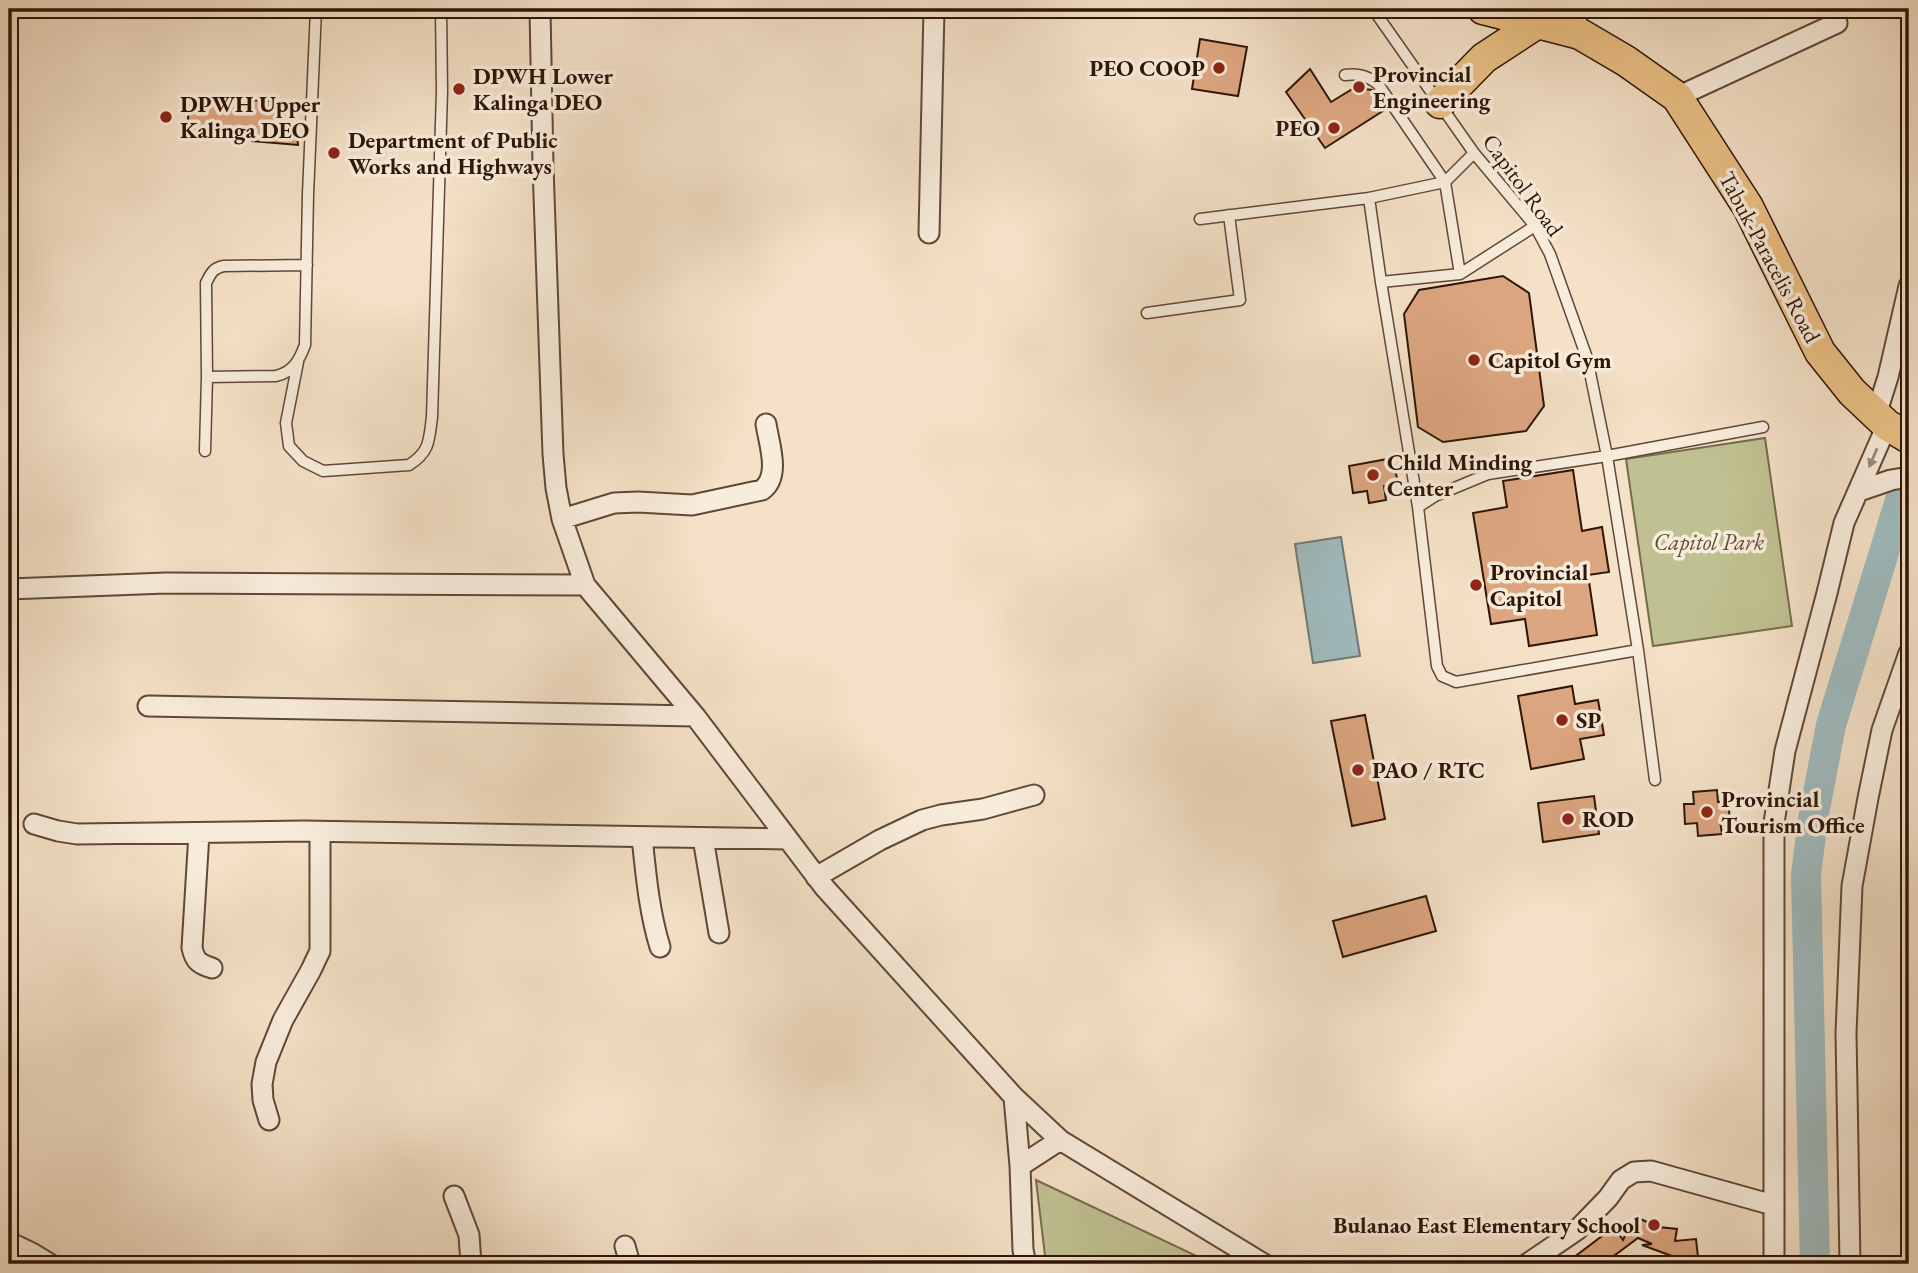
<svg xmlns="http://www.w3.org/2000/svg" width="1918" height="1273" viewBox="0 0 1918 1273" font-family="'EB Garamond',serif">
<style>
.green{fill:#c0c192;stroke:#776b4c;stroke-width:2}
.water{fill:#9fbbbf;stroke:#727975;stroke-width:2}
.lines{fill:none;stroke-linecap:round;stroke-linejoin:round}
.river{stroke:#9fbbbf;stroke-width:30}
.building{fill:#dca680;stroke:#2e1507;stroke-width:2}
.service-casing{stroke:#604837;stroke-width:13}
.minor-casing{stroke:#604837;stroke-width:23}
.primary-casing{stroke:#2e1507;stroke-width:33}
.service{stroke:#f8ecdb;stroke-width:10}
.minor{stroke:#f8ecdb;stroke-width:19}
.primary{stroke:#eac084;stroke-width:30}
.oneway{fill:#9d8b7c}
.poi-dot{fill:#8f2418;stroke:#f8ecdb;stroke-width:2.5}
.labels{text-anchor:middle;stroke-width:7;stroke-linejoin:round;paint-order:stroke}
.poi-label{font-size:23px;font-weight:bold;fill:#2e1507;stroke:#f8ecdb;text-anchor:start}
.street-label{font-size:23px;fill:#2e1507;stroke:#f8ecdb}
.park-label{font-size:23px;font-style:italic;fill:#615138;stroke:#f8ecdb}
</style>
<rect width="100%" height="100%" fill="#f4e1c7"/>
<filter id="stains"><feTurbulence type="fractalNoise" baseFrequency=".00286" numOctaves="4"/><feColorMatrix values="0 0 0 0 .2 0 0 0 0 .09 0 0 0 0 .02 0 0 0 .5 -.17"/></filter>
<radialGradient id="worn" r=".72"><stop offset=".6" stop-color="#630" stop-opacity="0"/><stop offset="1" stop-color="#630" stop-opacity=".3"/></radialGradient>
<path class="green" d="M1765 438 1792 626 1653 646 1626 459Z
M1036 1180 1203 1259 1209 1264H1046Z"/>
<path class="water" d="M1341 537 1360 656 1313 663 1295 544Z"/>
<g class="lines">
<path class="river" d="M1815 1264 1806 875 1813 819 1831 725 1901 497"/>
</g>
<path class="building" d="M1200 39 1247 47 1238 96 1192 89Z
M1310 69 1331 102 1354 88 1373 90 1386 109 1325 148 1286 92Z
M190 96 297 103 296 125 298 145 252 141V137L188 139V119Z
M1503 276 1529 293 1544 406 1526 431 1443 442 1418 427 1404 314 1419 290Z
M1393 458 1398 484 1384 486 1386 500 1369 503 1367 491 1353 493 1349 466Z
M1573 470 1582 531 1602 527 1609 572 1588 575 1597 635 1529 646 1525 619 1491 624 1473 513 1507 507 1503 481Z
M1572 686 1575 704 1598 700 1604 735 1580 739 1584 759 1531 769 1518 696Z
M1365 715 1385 819 1352 826 1331 721Z
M1717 790 1718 802 1728 801 1730 820 1720 821 1722 834 1698 836 1697 823 1685 824 1684 804H1694L1693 792Z
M1594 796 1599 834 1543 842 1538 803Z
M1426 896 1436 931 1343 957 1333 921Z
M1634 1216 1658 1227 1677 1229 1675 1241 1696 1239 1698 1257 1680 1259 1642 1245 1652 1244 1638 1238 1603 1264H1565L1614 1227 1623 1240Z"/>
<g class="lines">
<defs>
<path id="service" d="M1373 9 1474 153 1535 226 1550 254 1587 358 1607 456 1638 650 1655 780
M1345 75C1359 73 1367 76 1378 84L1445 182 1460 274
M1369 198 1381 282 1418 507 1437 666 1442 676 1456 682 1638 650
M1200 219 1369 198 1445 182 1474 153
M1381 282 1460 274 1535 226
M1147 313 1240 300 1229 215
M298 362 286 423 289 446 303 461 323 471 409 465C430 452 429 440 432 417L442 91 441 9
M207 377 206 283C211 273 213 268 224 266L307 265
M205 451 207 377 276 376C293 372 299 361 305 345L308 194 316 9
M1418 507 1435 496 1488 474 1607 456 1763 427"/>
<path id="minor" d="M540 9 543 166 553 454 556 488 562 519 585 585 695 716 825 888 1014 1097 1020 1166 1023 1250 1026 1264
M1573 9 1580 34
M1677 97 1837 23
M929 233 934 9
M1876 415 1888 377 1909 286
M1859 491 1891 480 1909 477
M562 519 614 503 638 502 692 505 762 490C781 476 769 444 766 424
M9 589 166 583 585 585
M148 706 695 716
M34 824 58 831 77 834 304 831 787 839
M199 833 192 948C195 961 199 964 212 968
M642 837C646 875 649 911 660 947
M703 838 719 933
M816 877 880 840 922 820 941 815 983 809 1034 795
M1014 1097 1060 1140 1264 1264
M269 1120 263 1100 262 1084 266 1062 283 1020 311 970 320 951V832
M1020 1166 1060 1140
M454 1196 469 1235 471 1264
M9 1242 32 1253 50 1264
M625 1246 630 1264
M1527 1264 1577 1230 1608 1198 1621 1180 1634 1172 1651 1171 1773 1205
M1774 1264V823L1785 751 1827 593 1844 523 1887 425
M1850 1264 1846 1033 1852 886 1868 798 1882 730 1909 653"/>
<path id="primary" d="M1483 9 1580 34 1626 61 1677 97 1748 207 1820 352 1852 392 1887 425 1909 438
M1440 103 1484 58 1539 22"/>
</defs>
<use href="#service" class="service-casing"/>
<use href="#minor" class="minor-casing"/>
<use href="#primary" class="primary-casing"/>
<use href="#service" class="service"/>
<use href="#minor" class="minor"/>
<use href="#primary" class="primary"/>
</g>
<defs><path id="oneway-solid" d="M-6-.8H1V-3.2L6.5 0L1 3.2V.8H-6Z" transform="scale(1.75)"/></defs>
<use class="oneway" href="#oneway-solid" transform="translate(1873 458) rotate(113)"/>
<g class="poi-dot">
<circle cx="1219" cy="68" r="7"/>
<circle cx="1359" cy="87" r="7"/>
<circle cx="459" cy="89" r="7"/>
<circle cx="166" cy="117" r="7"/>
<circle cx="1334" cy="128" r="7"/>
<circle cx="334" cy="153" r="7"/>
<circle cx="1474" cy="360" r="7"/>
<circle cx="1373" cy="475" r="7"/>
<circle cx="1476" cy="585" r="7"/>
<circle cx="1562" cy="720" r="7"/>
<circle cx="1358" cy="770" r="7"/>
<circle cx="1707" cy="812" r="7"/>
<circle cx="1568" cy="819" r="7"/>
<circle cx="1654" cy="1225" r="7"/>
</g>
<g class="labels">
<g class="poi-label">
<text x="1205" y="76" text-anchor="end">PEO COOP</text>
<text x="1373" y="82">Provincial<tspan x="1373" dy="26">Engineering</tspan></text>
<text x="473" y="84">DPWH Lower<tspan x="473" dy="26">Kalinga DEO</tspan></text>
<text x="180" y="112">DPWH Upper<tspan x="180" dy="26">Kalinga DEO</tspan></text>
<text x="1320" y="136" text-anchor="end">PEO</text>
<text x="348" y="148">Department of Public<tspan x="348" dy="26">Works and Highways</tspan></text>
<text x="1488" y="368">Capitol Gym</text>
<text x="1387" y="470">Child Minding<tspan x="1387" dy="26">Center</tspan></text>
<text x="1490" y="580">Provincial<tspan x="1490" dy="26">Capitol</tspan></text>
<text x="1576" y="728">SP</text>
<text x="1372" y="778">PAO / RTC</text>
<text x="1721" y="807">Provincial<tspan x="1721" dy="26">Tourism Office</tspan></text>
<text x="1582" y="827">ROD</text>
<text x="1640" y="1233" text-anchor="end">Bulanao East Elementary School</text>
</g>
<g class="street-label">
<text transform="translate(1523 185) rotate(54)" y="8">Capitol Road</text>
<text transform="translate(1770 257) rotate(62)" y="8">Tabuk-Paracelis Road</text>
</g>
<g class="park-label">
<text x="1709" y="550">Capitol Park</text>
</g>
</g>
<rect width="1918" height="1273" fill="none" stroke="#f4e1c7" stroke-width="35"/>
<rect x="10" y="10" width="1897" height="1252" fill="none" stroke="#2e1507" stroke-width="3.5"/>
<rect x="18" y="18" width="1883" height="1238" fill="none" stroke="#2e1507" stroke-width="2"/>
<rect width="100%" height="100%" filter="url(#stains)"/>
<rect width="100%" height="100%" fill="url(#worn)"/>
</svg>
